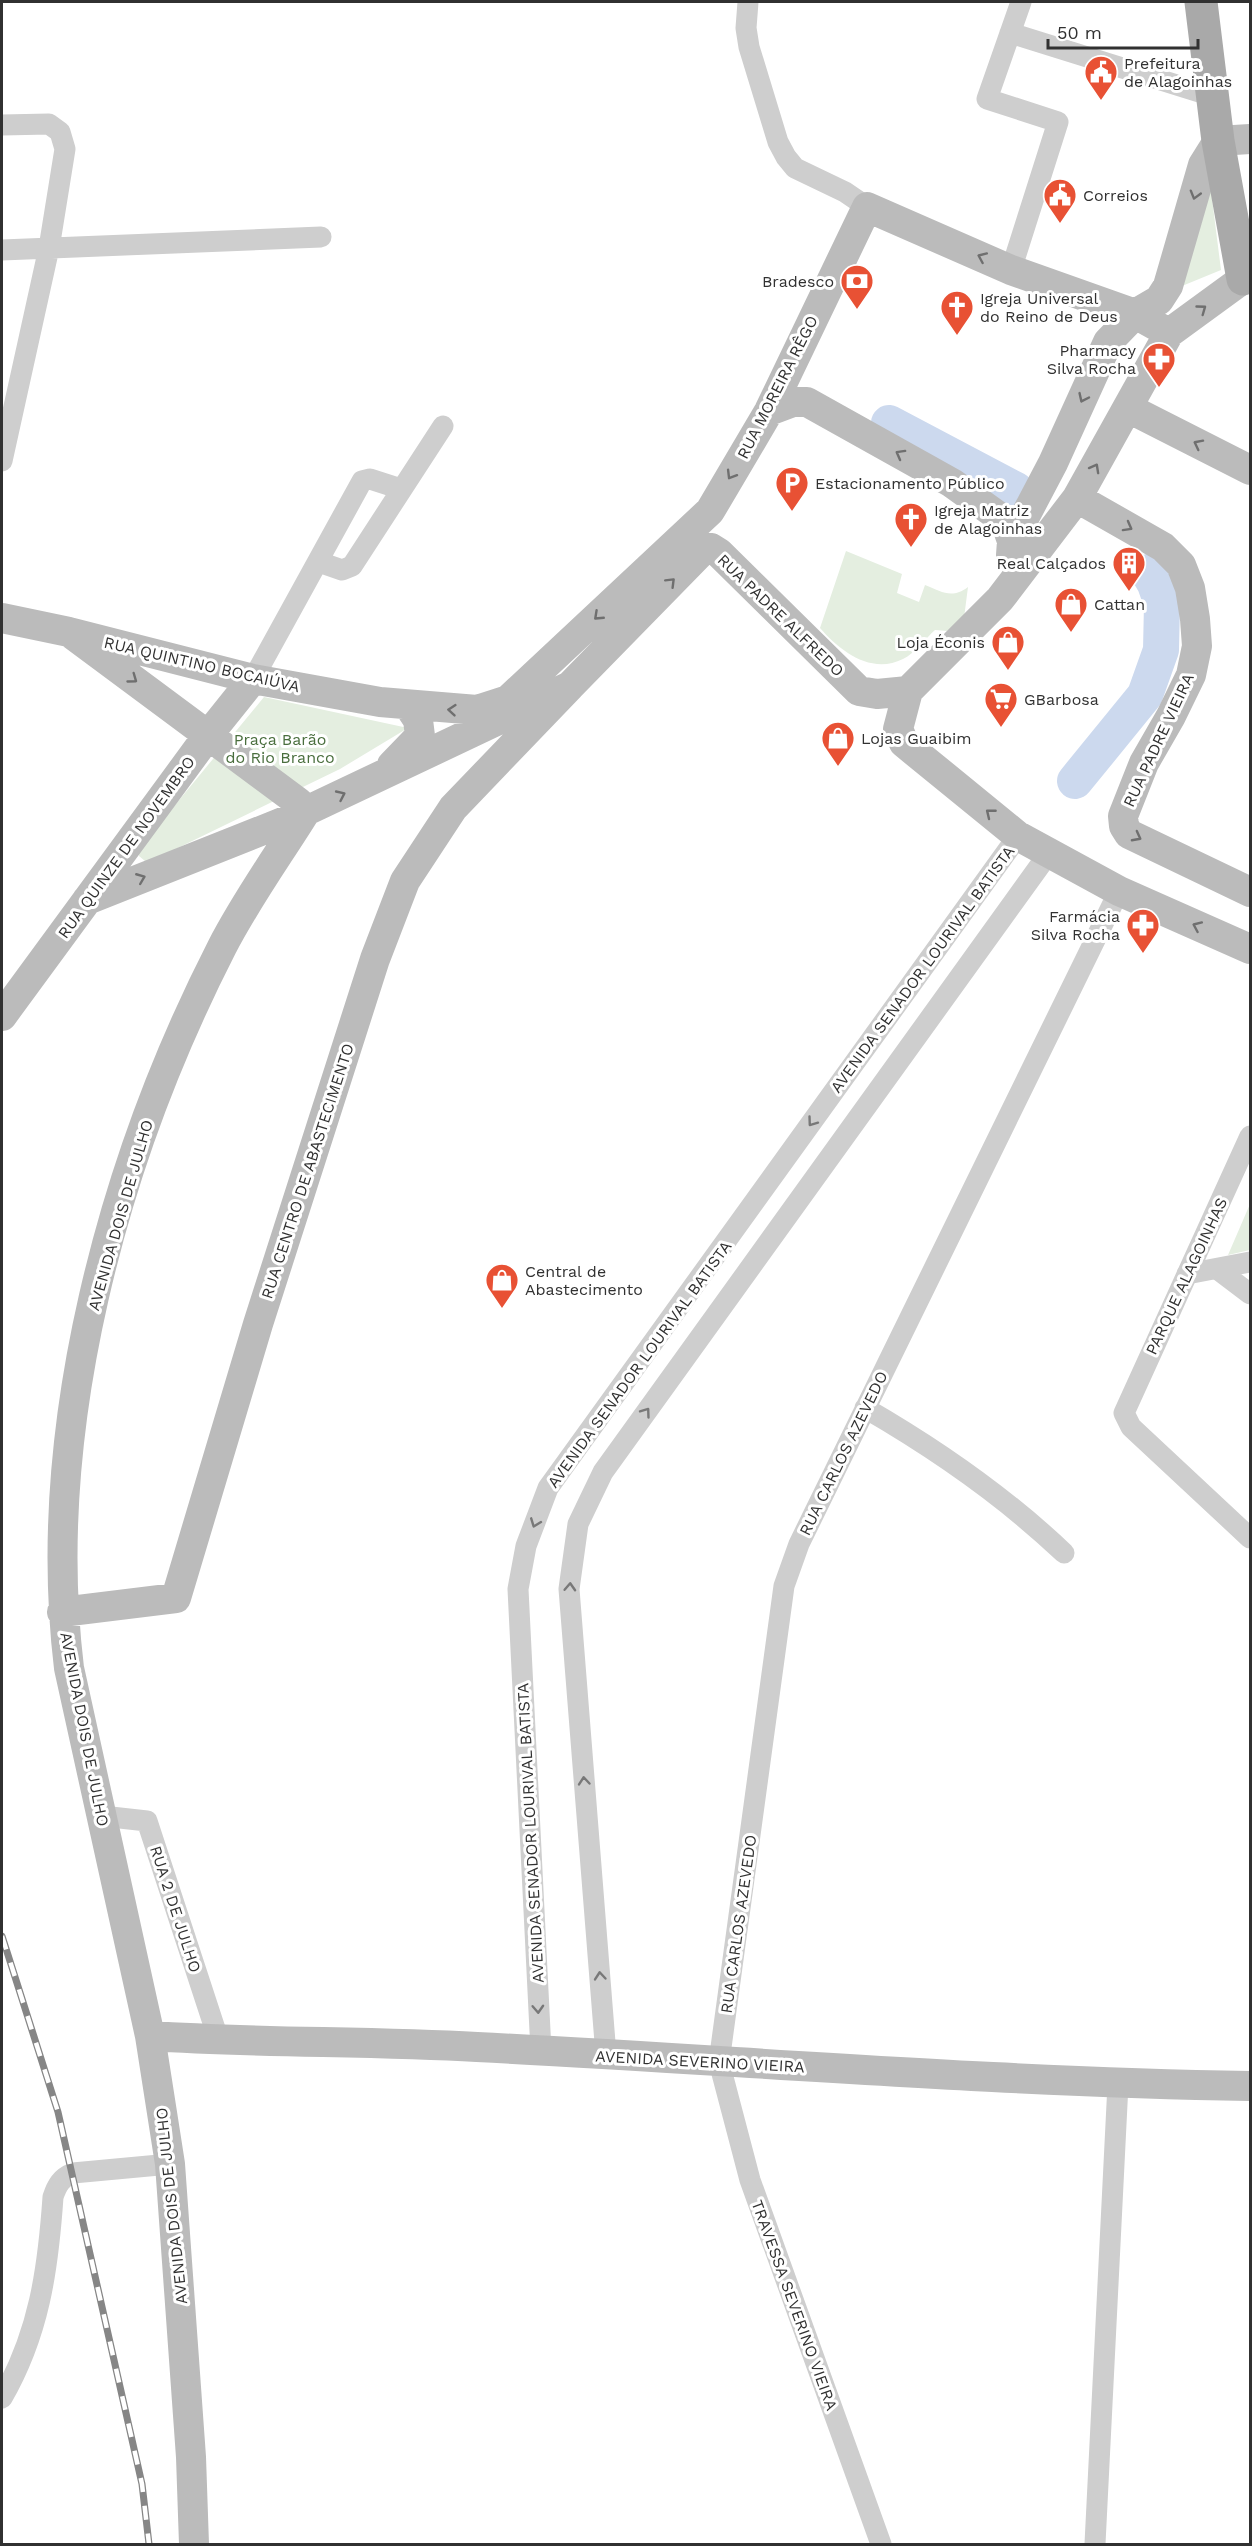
<svg xmlns="http://www.w3.org/2000/svg" width="1252" height="2546" viewBox="0 0 1252 2546" font-family="'Work Sans',sans-serif">
<style>
.green{fill:#e4eee0}
.lines{fill:none;stroke-linecap:round;stroke-linejoin:round}
.river{stroke:#ccd9ee;stroke-width:36}
.street{stroke:#cecece;stroke-width:21}
.secondary{stroke:#bbb;stroke-width:30}
.primary{stroke:#a9a9a9;stroke-width:33}
.rail-casing{stroke:#868686;stroke-width:7}
.rail{stroke:#fff;stroke-width:4.5;stroke-dasharray:14;stroke-linecap:butt}
.oneway{stroke:#6f6f6f}
.oneway2{stroke:#787878}
.labels{text-anchor:middle;stroke-width:6;stroke-linejoin:round;paint-order:stroke}
.poi-label{font-size:16px;fill:#313131;stroke:#fff;text-anchor:start}
.street-label{font-size:16px;fill:#313131;stroke:#fff}
.park-label{font-size:16px;fill:#496e3d;stroke:#fff}
</style>
<rect width="100%" height="100%" fill="#fff"/>
<path class="green" d="M1209 175 1221 270 1182 286Z
M846 551 902 574 897 593 919 602 925 585C942 592 952 599 968 587L964 618 947 631 935 630C926 638 914 654 903 659 871 675 840 651 820 628Z
M264 697 408 728 340 769 151 861H145L139 856 138 850Z
M1250 1204V1250L1228 1255Z"/>
<g class="lines">
<path class="river" d="M889 423 1016 490
M1075 781 1145 695 1161 650 1162 604 1155 584 1148 572"/>
<path class="street" d="M748 2 746 28 749 47 778 142 786 157 795 168 845 192 867 207
M1010 33 1212 96
M2 125 49 124 60 132 65 149 49 248 2 461
M2 250 321 237
M1011 270 1058 122 987 99 1021 2
M319 562 342 570 352 566 443 426
M253 679 362 481 370 479 401 489
M1250 1136 1124 1413 1131 1427 1250 1538
M1217 1269 1250 1294
M1187 1274 1250 1262
M865 1408C936 1449 1004 1496 1064 1553
M102 1816 147 1821 219 2041
M541 2051 518 1589 526 1546 548 1488 1018 836
M606 2055 569 1589 578 1524 603 1472 1049 853
M2 2398C39 2334 48 2270 53 2197 57 2185 61 2178 73 2173L170 2164
M881 2544 750 2180 719 2062 784 1586 799 1544 1119 891
M1095 2544 1118 2084"/>
<path class="secondary" d="M1128 408 1250 470
M769 411 793 402H807L952 483 1005 521 1012 541 1011 555
M1077 498 1163 547 1181 565 1190 588 1195 619 1197 646 1191 675 1171 716 1144 763 1123 816 1124 826 1129 834 1250 892
M1012 541 1053 463 1108 342 1135 314 1159 300 1168 286 1203 165 1218 141 1250 139
M711 548 719 553 859 691 877 694 908 691 1000 599 1077 498 1169 333 1243 279
M2 618 69 632 253 679 380 702 477 710 508 700 710 511 769 411 867 207 1011 270 1135 314 1169 333
M69 632 298 802 306 811C278 856 246 900 222 947 113 1160 40 1428 69 1668L150 2036 170 2164 191 2457 194 2544
M908 691 898 729 904 743 1018 836 1119 891 1250 949
M392 765 420 736 418 720 408 705
M87 900 283 822 570 686 705 548H711
M2 1016 209 734 253 679
M62 1612 176 1598 258 1324 375 959 405 881 453 808 570 686
M150 2036C259 2043 368 2041 477 2047 735 2060 992 2082 1250 2086"/>
<path class="primary" d="M1201 2 1218 141 1243 279 1250 274"/>
<defs>
<path id="rail" d="M2 1936 58 2112 142 2484 149 2544"/>
</defs>
<use href="#rail" class="rail-casing"/>
<use href="#rail" class="rail"/>
</g>
<defs><path id="oneway-chevron" d="M-2-3.5L2.5 0L-2 3.5" fill="none" stroke-width="1.6" stroke-linecap="round" stroke-linejoin="round" transform="scale(1.5)"/></defs>
<g class="oneway">
<use href="#oneway-chevron" transform="translate(1195 195) rotate(106)"/>
<use href="#oneway-chevron" transform="translate(982 257) rotate(-156)"/>
<use href="#oneway-chevron" transform="translate(1202 309) rotate(-36)"/>
<use href="#oneway-chevron" transform="translate(1083 398) rotate(115)"/>
<use href="#oneway-chevron" transform="translate(1198 444) rotate(-153)"/>
<use href="#oneway-chevron" transform="translate(900 454) rotate(-151)"/>
<use href="#oneway-chevron" transform="translate(1095 468) rotate(-61)"/>
<use href="#oneway-chevron" transform="translate(731 475) rotate(121)"/>
<use href="#oneway-chevron" transform="translate(1128 527) rotate(29)"/>
<use href="#oneway-chevron" transform="translate(671 582) rotate(-45)"/>
<use href="#oneway-chevron" transform="translate(598 616) rotate(137)"/>
<use href="#oneway-chevron" transform="translate(133 679) rotate(36)"/>
<use href="#oneway-chevron" transform="translate(452 710) rotate(-175)"/>
<use href="#oneway-chevron" transform="translate(341 795) rotate(-25)"/>
<use href="#oneway-chevron" transform="translate(990 813) rotate(-141)"/>
<use href="#oneway-chevron" transform="translate(1137 837) rotate(28)"/>
<use href="#oneway-chevron" transform="translate(141 878) rotate(-22)"/>
<use href="#oneway-chevron" transform="translate(1197 926) rotate(-156)"/>
</g>
<g class="oneway2">
<use href="#oneway-chevron" transform="translate(812 1122) rotate(126)"/>
<use href="#oneway-chevron" transform="translate(646 1412) rotate(-54)"/>
<use href="#oneway-chevron" transform="translate(535 1523) rotate(111)"/>
<use href="#oneway-chevron" transform="translate(570 1587) rotate(-87)"/>
<use href="#oneway-chevron" transform="translate(584 1781) rotate(-95)"/>
<use href="#oneway-chevron" transform="translate(600 1976) rotate(-95)"/>
<use href="#oneway-chevron" transform="translate(538 2009) rotate(87)"/>
</g>
<defs>
<symbol id="civic-pin" viewBox="-11 -11 22 30"><path d="M0 17L-7.5 6A9.5 9.5 0 1 1 7.5 6Z" fill="#e85134" stroke="#fff"/><path d="M-.6-6.5H3V-4.5H.6V-3L4-1V1h2V6H-6V1h2V-1L-.6-3ZM-1.2 2.5V6h2.4V2.5Z" fill="#fff"/></symbol>
<symbol id="bank-pin" viewBox="-11 -11 22 30"><path d="M0 17L-7.5 6A9.5 9.5 0 1 1 7.5 6Z" fill="#e85134" stroke="#fff"/><path d="M-6-4H6V4H-6ZM0-2.3a2.3 2.3 0 1 0 0 4.6a2.3 2.3 0 1 0 0-4.6Z" fill="#fff"/></symbol>
<symbol id="church-pin" viewBox="-11 -11 22 30"><path d="M0 17L-7.5 6A9.5 9.5 0 1 1 7.5 6Z" fill="#e85134" stroke="#fff"/><path d="M-1.2-6h2.4v3.5h3.3v2.4h-3.3V6h-2.4V-.1h-3.3v-2.4h3.3Z" fill="#fff"/></symbol>
<symbol id="pharmacy-pin" viewBox="-11 -11 22 30"><path d="M0 17L-7.5 6A9.5 9.5 0 1 1 7.5 6Z" fill="#e85134" stroke="#fff"/><path d="M-2-6h4v4h4v4h-4v4h-4v-4h-4v-4h4Z" fill="#fff"/></symbol>
<symbol id="parking-pin" viewBox="-11 -11 22 30"><path d="M0 17L-7.5 6A9.5 9.5 0 1 1 7.5 6Z" fill="#e85134" stroke="#fff"/><path d="M-3.5-5.5H1a3.5 3.5 0 0 1 0 7H-1V5.5H-3.5ZM-1-3.4V-.6H.8a1.4 1.4 0 0 0 0-2.8Z" fill="#fff"/></symbol>
<symbol id="building-pin" viewBox="-11 -11 22 30"><path d="M0 17L-7.5 6A9.5 9.5 0 1 1 7.5 6Z" fill="#e85134" stroke="#fff"/><path d="M-4-6H4V6H1V3H-1V6H-4ZM-2.5-4.3h1.7v1.8h-1.7ZM.8-4.3h1.7v1.8H.8ZM-2.5-1h1.7V.8h-1.7ZM.8-1h1.7V.8H.8Z" fill="#fff"/></symbol>
<symbol id="shop-pin" viewBox="-11 -11 22 30"><path d="M0 17L-7.5 6A9.5 9.5 0 1 1 7.5 6Z" fill="#e85134" stroke="#fff"/><path d="M-5-2.5h2.3a2.7 3.5 0 0 1 5.4 0H5L5.5 6h-11ZM-1.5-2.5h3a1.5 2.3 0 0 0-3 0Z" fill="#fff"/></symbol>
<symbol id="supermarket-pin" viewBox="-11 -11 22 30"><path d="M0 17L-7.5 6A9.5 9.5 0 1 1 7.5 6Z" fill="#e85134" stroke="#fff"/><path d="M-6-5.5h2.5l.6 2H6L4.5 2H-2.5L-4.4-4H-6ZM-1.5 3.2a1.3 1.3 0 1 0 .1 0ZM3 3.2a1.3 1.3 0 1 0 .1 0Z" fill="#fff"/></symbol>
</defs>
<g fill-rule="evenodd">
<use href="#civic-pin" x="1082" y="53" width="38" height="52"/>
<use href="#civic-pin" x="1041" y="176" width="38" height="52"/>
<use href="#bank-pin" x="838" y="262" width="38" height="52"/>
<use href="#church-pin" x="938" y="288" width="38" height="52"/>
<use href="#pharmacy-pin" x="1140" y="340" width="38" height="52"/>
<use href="#parking-pin" x="773" y="464" width="38" height="52"/>
<use href="#church-pin" x="892" y="500" width="38" height="52"/>
<use href="#building-pin" x="1110" y="544" width="38" height="52"/>
<use href="#shop-pin" x="1052" y="585" width="38" height="52"/>
<use href="#shop-pin" x="989" y="623" width="38" height="52"/>
<use href="#supermarket-pin" x="982" y="680" width="38" height="52"/>
<use href="#shop-pin" x="819" y="719" width="38" height="52"/>
<use href="#pharmacy-pin" x="1124" y="906" width="38" height="52"/>
<use href="#shop-pin" x="483" y="1261" width="38" height="52"/>
</g>
<g class="labels">
<g class="poi-label">
<text x="1124" y="69">Prefeitura<tspan x="1124" dy="18">de Alagoinhas</tspan></text>
<text x="1083" y="201">Correios</text>
<text x="834" y="287" text-anchor="end">Bradesco</text>
<text x="980" y="304">Igreja Universal<tspan x="980" dy="18">do Reino de Deus</tspan></text>
<text x="1136" y="356" text-anchor="end">Pharmacy<tspan x="1136" dy="18">Silva Rocha</tspan></text>
<text x="815" y="489">Estacionamento Público</text>
<text x="934" y="516">Igreja Matriz<tspan x="934" dy="18">de Alagoinhas</tspan></text>
<text x="1106" y="569" text-anchor="end">Real Calçados</text>
<text x="1094" y="610">Cattan</text>
<text x="985" y="648" text-anchor="end">Loja Éconis</text>
<text x="1024" y="705">GBarbosa</text>
<text x="861" y="744">Lojas Guaibim</text>
<text x="1120" y="922" text-anchor="end">Farmácia<tspan x="1120" dy="18">Silva Rocha</tspan></text>
<text x="525" y="1277">Central de<tspan x="525" dy="18">Abastecimento</tspan></text>
</g>
<g class="street-label">
<text transform="translate(777 387) rotate(-63)" y="6">RUA MOREIRA RÊGO</text>
<text transform="translate(781 615) rotate(44)" y="6">RUA PADRE ALFREDO</text>
<text transform="translate(202 664) rotate(13)" y="6">RUA QUINTINO BOCAIÚVA</text>
<text transform="translate(1158 740) rotate(-65)" y="6">RUA PADRE VIEIRA</text>
<text transform="translate(126 847) rotate(-54)" y="6">RUA QUINZE DE NOVEMBRO</text>
<text transform="translate(922 969) rotate(-54)" y="6">AVENIDA SENADOR LOURIVAL BATISTA</text>
<text transform="translate(307 1171) rotate(-72)" y="6">RUA CENTRO DE ABASTECIMENTO</text>
<text transform="translate(120 1215) rotate(-74)" y="6">AVENIDA DOIS DE JULHO</text>
<text transform="translate(1186 1276) rotate(-65)" y="6">PARQUE ALAGOINHAS</text>
<text transform="translate(639 1364) rotate(-54)" y="6">AVENIDA SENADOR LOURIVAL BATISTA</text>
<text transform="translate(843 1453) rotate(-64)" y="6">RUA CARLOS AZEVEDO</text>
<text transform="translate(85 1729) rotate(79)" y="6">AVENIDA DOIS DE JULHO</text>
<text transform="translate(530 1833) rotate(-93)" y="6">AVENIDA SENADOR LOURIVAL BATISTA</text>
<text transform="translate(176 1909) rotate(72)" y="6">RUA 2 DE JULHO</text>
<text transform="translate(738 1924) rotate(-82)" y="6">RUA CARLOS AZEVEDO</text>
<text transform="translate(700 2061) rotate(3)" y="6">AVENIDA SEVERINO VIEIRA</text>
<text transform="translate(171 2206) rotate(-96)" y="6">AVENIDA DOIS DE JULHO</text>
<text transform="translate(795 2305) rotate(70)" y="6">TRAVESSA SEVERINO VIEIRA</text>
</g>
<g class="park-label">
<text x="280" y="745">Praça Barão<tspan x="280" dy="18">do Rio Branco</tspan></text>
</g>
</g>
<rect width="1252" height="2546" fill="none" stroke="#313131" stroke-width="6"/>
<path d="M1048 39v9h150v-9" fill="none" stroke="#313131" stroke-width="3"/>
<text x="1057" y="39" font-size="18" fill="#313131" stroke="#ffffff" stroke-width="4.5" paint-order="stroke">50 m</text>
</svg>
